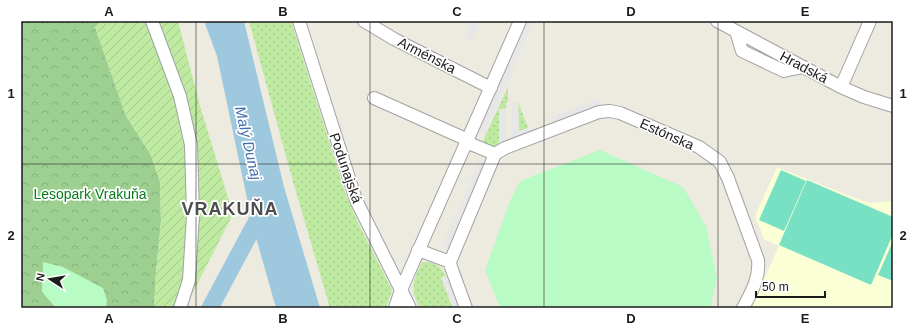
<svg xmlns="http://www.w3.org/2000/svg" width="914" height="329" viewBox="0 0 914 329" font-family="Helvetica,sans-serif">
<style>
.education{fill:#fbffd6}
.grass{fill:url(#grass-dots)}
.forest{fill:url(#forest-crowns)}
.park{fill:#b8fbc4}
.garden{fill:url(#garden-furrows)}
.pitch{fill:#78e1c3}
.parking{fill:#e7e7e7}
.water{fill:#9dc8de}
.lines{fill:none;stroke-linecap:round;stroke-linejoin:round}
.river{stroke:#9dc8de;stroke-width:17}
.minor-casing{stroke:#a2a2a2;stroke-width:14}
.minor{stroke:#fff;stroke-width:12}
.grid{fill:none;stroke:#1b1b1b;stroke-width:1;stroke-opacity:0.55}
.labels{text-anchor:middle;stroke-width:3.5;stroke-linejoin:round;paint-order:stroke}
.street-label{font-size:14px;fill:#1b1b1b;stroke:#fff}
.park-label{font-size:14px;fill:#067b1c;stroke:#fff}
.water-label{font-size:15px;font-style:italic;fill:#446ead;stroke:#fff}
.district-label{font-size:18px;font-weight:bold;letter-spacing:1px;fill:#4e4e4e;stroke:#fff}
.neatline{fill:none;stroke:#1b1b1b;stroke-width:1.5}
.grid-label{font-size:13px;text-anchor:middle;font-weight:bold;fill:#1b1b1b}
</style>
<defs>
<pattern id="grass-dots" width="8" height="8" patternUnits="userSpaceOnUse"><rect width="8" height="8" fill="#beeba1"/><path d="M2 2h.1M6 6h.1" fill="none" stroke="#a3c98a" stroke-width="1.8" stroke-linecap="round"/></pattern>
<pattern id="forest-crowns" width="20" height="18" patternUnits="userSpaceOnUse"><rect width="20" height="18" fill="#9dcf91"/><path d="M2 6a3 3 0 1 1 6 0M12 15a3 3 0 1 1 6 0" fill="none" stroke="#87b17c"/></pattern>
<pattern id="garden-furrows" width="10" height="10" patternUnits="userSpaceOnUse"><rect width="10" height="10" fill="#beeba1"/><path d="M-1 1l2-2M0 10L10 0M9 11l2-2" fill="none" stroke="#a3c98a"/></pattern>
</defs>
<rect width="100%" height="100%" fill="#edeadf"/>
<path class="education" d="M777 167 852 197 870 203 893 201V308H751L779 246 764 239 755 216Z"/>
<path class="grass" d="M249 21H291L346 195 360 227 392 290 386 308H330L292 178Z
M508 87V102L506 103V109H499V143H506C498 149 491 146 482 143Z
M518 102 528 128 519 131Z
M423 262C434 262 441 266 446 276L441 278 453 308H420C410 290 413 281 421 264Z"/>
<path class="forest" d="M21 21H102L95 27 126 116 151 155 160 182 161 221 156 273 154 308H21Z"/>
<path class="park" d="M600 150 683 187 706 226 717 278 710 308H500L485 270 510 201 520 181Z
M43 262 63 267 103 288 107 300 106 308H56L42 292Z"/>
<path class="garden" d="M102 21H178L200 106 233 214 185 308H154L156 273 161 221 160 182 151 155 126 116 95 27Z"/>
<path class="pitch" d="M781 170 806 181 784 231 759 220Z
M807 180 893 217V234L871 285 779 245Z
M893 241V281L878 275Z"/>
<path class="parking" d="M472 21H481L472 41 464 37Z
M525 21H534L485 133 476 130Z
M598 99 601 105 553 124 550 118Z
M512 102H518L519 131 528 128 530 136 512 142Z
M499 109H506V143H499Z
M479 161 487 164 449 251 442 247Z
M449 275 462 308H453L441 278Z"/>
<path class="water" d="M204 21H244L284 187 320 308H276L253 227 217 56Z"/>
<g class="lines">
<path class="river" d="M210 308 263 209"/>
<defs>
<path id="minor" d="M152 21 180 96 191 145 193 215 189 280 180 308
M299 21 356 200 410 308
M364 21 394 39 491 88
M717 21 841 87 864 97 893 106
M736 31 742 51 784 71 803 67
M841 87 870 21
M374 98 468 140
M466 142 495 154 505 148 599 112 610 111 620 113 699 147 720 162 728 178 758 260C760 278 751 293 743 308
M418 250 450 262
M395 308 401 290 520 21
M466 308 451 267 450 262 495 154"/>
</defs>
<use href="#minor" class="minor-casing"/>
<use href="#minor" class="minor"/>
</g>
<path class="grid" d="M196 21V308M370 21V308M544 21V308M718 21V308M21 164H893"/>
<g class="labels">
<g class="street-label">
<text transform="translate(427 55) rotate(27)" y="5">Arménska</text>
<text transform="translate(804 67) rotate(28)" y="5">Hradská</text>
<text transform="translate(667 134) rotate(24)" y="5">Estónska</text>
<text transform="translate(346 168) rotate(71)" y="5">Podunajská</text>
</g>
<g class="park-label">
<text x="90" y="199">Lesopark Vrakuňa</text>
</g>
<g class="water-label">
<text transform="translate(248 143) rotate(77)" y="5">Malý Dunaj</text>
</g>
<g class="district-label">
<text x="230" y="215">VRAKUŇA</text>
</g>
</g>
<rect width="914" height="329" fill="none" stroke="#ffffff" stroke-width="44"/>
<g transform="translate(50 279) rotate(282)" stroke="#ffffff" stroke-width="3" paint-order="stroke">
<path d="M0-3L7 15L0 10L-7 15Z" fill="#1b1b1b"/>
<text y="-6" font-size="11" font-weight="bold" text-anchor="middle" fill="#1b1b1b">N</text>
</g>
<path d="M756 291v6h69v-6" fill="none" stroke="#1b1b1b" stroke-width="2"/>
<text x="762" y="291" font-size="12" fill="#1b1b1b" stroke="#ffffff" stroke-width="3" paint-order="stroke">50 m</text>
<rect x="22" y="22" width="870" height="285" class="neatline"/>
<g class="grid-label">
<text x="109" y="16">A</text>
<text x="283" y="16">B</text>
<text x="457" y="16">C</text>
<text x="631" y="16">D</text>
<text x="805" y="16">E</text>
<text x="11" y="98">1</text>
<text x="903" y="98">1</text>
<text x="11" y="240">2</text>
<text x="903" y="240">2</text>
<text x="109" y="323">A</text>
<text x="283" y="323">B</text>
<text x="457" y="323">C</text>
<text x="631" y="323">D</text>
<text x="805" y="323">E</text>
</g>
</svg>
